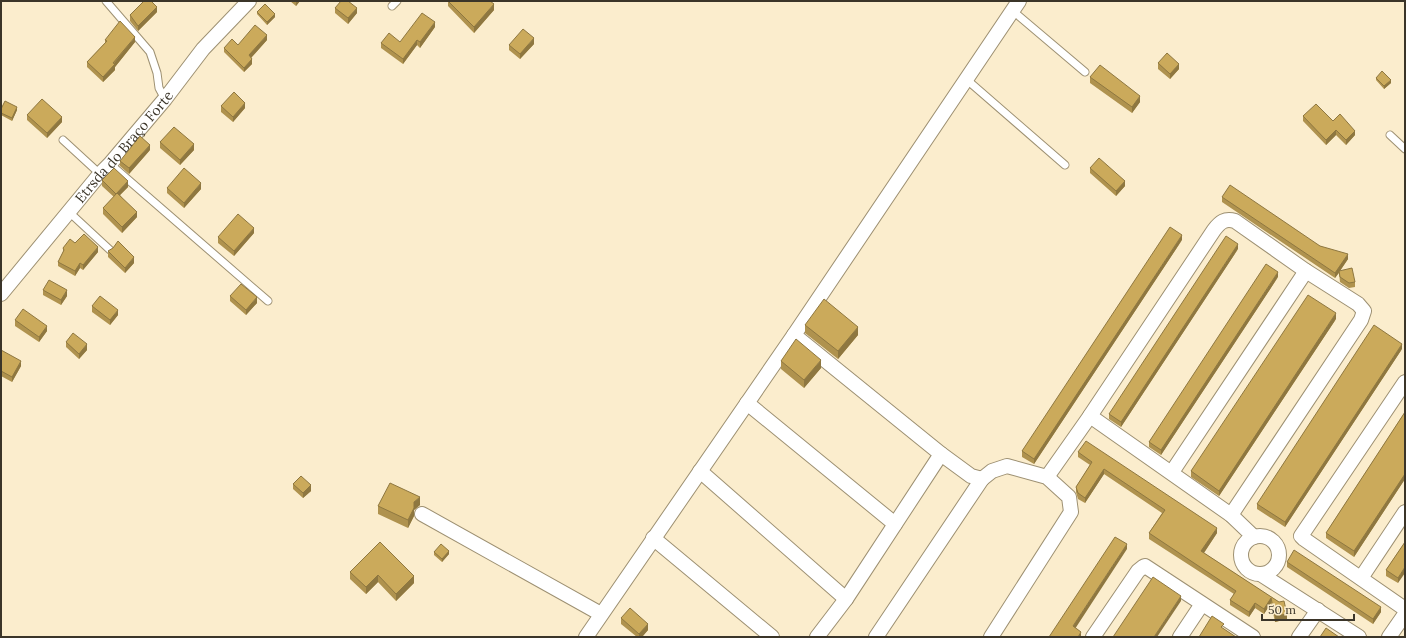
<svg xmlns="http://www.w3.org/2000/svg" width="1406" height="638" viewBox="0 0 1406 638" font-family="Lora,serif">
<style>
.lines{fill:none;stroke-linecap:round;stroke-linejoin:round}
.service-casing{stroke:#9d9072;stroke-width:9}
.minor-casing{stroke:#9d9072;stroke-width:16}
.service{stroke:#fff;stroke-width:7}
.minor{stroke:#fff;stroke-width:14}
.wall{fill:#af924e}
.shaded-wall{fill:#8e7740}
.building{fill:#cbaa5b;stroke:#8e7740}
.labels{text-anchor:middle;stroke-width:3.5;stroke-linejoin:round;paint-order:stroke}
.street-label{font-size:14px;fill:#3b3529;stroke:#fbedcd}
</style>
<rect width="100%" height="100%" fill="#fbedcd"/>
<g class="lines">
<defs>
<path id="service" d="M106 1 150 52 157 73 159 88 165 99
M392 6 397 1
M1013 11 1085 72
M966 79 1065 165
M1390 135 1405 149
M63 140 100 174
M110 164 268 301
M69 212 110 250"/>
<g id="minor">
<path id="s1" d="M1 294 100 174 110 164 165 99 203 49 249 1"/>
<path d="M794 335 941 454 846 599 817 637"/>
<path d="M1405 382 1301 536 1304 539 1405 609"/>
<path d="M747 403 895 524"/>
<path d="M1090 416 1231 515 1254 537"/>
<path d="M941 454 971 476 982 479 992 471 1007 466 1047 477 1069 497 1071 512 991 637"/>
<path d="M700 471 846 599"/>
<path d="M1172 472 1306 271"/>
<path d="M1047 477 1090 416 1214 230C1220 222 1225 218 1235 221L1306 271 1358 304 1364 311 1361 320 1231 515"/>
<path d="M422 514 601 614"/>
<circle cx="1260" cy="555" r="19"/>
<path d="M653 538 772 637"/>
<path d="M1262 575 1359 637"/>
<path d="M1361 578 1405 512"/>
<path d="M586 637 794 335 1019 1"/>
<path d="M876 637 982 479"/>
<path d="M1093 637 1138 571 1143 567 1145 566 1253 637"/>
<path d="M1180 637 1202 604"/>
<path d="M1299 637 1318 610"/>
<path d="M1389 637 1405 614"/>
</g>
</defs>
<use href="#service" class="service-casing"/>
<use href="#minor" class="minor-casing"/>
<use href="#service" class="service"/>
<use href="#minor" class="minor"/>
</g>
<path class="wall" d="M290 1H300L296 6Z
M448 1 494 10 474 33 448 6Z
M335 8 357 13 348 24 335 13Z
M157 12 138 31 130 21V15Z
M257 12 275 17 267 25 257 14Z
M435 27 420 48 417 45 403 64 381 48V43L400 42Z
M105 40 135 42 115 67V70L103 82 87 67V62L105 43Z
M267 40 251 58 252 64 244 72 224 52V48Z
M534 44 520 59 509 50V45Z
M1158 63 1179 69 1170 79 1158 69Z
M1090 77 1140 102 1132 113 1090 83Z
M1376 78 1391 83 1384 89 1376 80Z
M221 106 245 108 233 122 221 112Z
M1 109 17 110 12 121 1 115Z
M27 115 62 122 47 138 27 120Z
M1303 116 1333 121 1355 135 1346 145 1336 135 1326 145 1303 121Z
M160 142 194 150 180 165 160 148Z
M150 150 129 174 120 166V161Z
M1090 168 1125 186 1116 196 1090 173Z
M102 180 128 187 120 195 137 217 122 233 103 214V208L114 197 102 186Z
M167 188 201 189 184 208 167 193Z
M1222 197 1320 246 1348 259 1340 271 1355 282V287L1349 288 1340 282 1339 273 1335 278 1222 202Z
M254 233 234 256 218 243V237Z
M1182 240 1034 464 1022 457V451Z
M75 243 98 252 83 270 80 268 75 276 58 266V262L63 252V248Z
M1238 249 1121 427 1109 419V414Z
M108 251 134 263 125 273 108 257Z
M1278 277 1161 455 1149 447V442Z
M43 290 67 296 61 305 43 295Z
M230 296 257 303 246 315 230 301Z
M92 306 118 315 110 325 92 312Z
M1336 319 1219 496 1191 477V471Z
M15 320 47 331 39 342 15 326Z
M805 325 858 335 838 359 805 333Z
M66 342 87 350 79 359 66 347Z
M1402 349 1285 527 1257 509V504Z
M1 350 21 366 12 382 1 376Z
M781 361 821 368 804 388 781 369Z
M1405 412V479L1354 557 1326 538V533Z
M1078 452 1217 533 1204 553 1279 602 1287 619 1275 622 1271 603 1264 614 1255 608 1249 617 1230 605V600L1234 594 1149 539V533L1162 513 1104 474 1085 503 1078 499 1076 492V487L1090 465 1078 457Z
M293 484 311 491 303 498 293 489Z
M420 505 414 510V516L408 528 378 514V506Z
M380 542 414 583 396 601 378 582 366 594 350 579V572Z
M1405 542 1398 583 1386 576V570Z
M434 552 449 554 442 562 434 555Z
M1287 562 1381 612 1373 624 1287 567Z
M621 618 648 630 642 637H637L621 624Z"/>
<path class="shaded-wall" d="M296 1H300L296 6Z
M494 4V10L474 33V27Z
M157 7V12L138 31V26Z
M357 8V13L348 24V18Z
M275 14V17L267 25V22Z
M435 22V27L420 48V42Z
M267 35V40L249 60V55Z
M135 37V42L115 67V70L103 82V77Z
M534 38V44L520 59V54Z
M417 40V45L403 64V59Z
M252 59V64L244 72V68Z
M1179 64V69L1170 79V74Z
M1391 80V83L1384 89V86Z
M1140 96V102L1132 113V107Z
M245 103V108L233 122V117Z
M17 107V110L12 121V118Z
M62 117V122L47 138V133Z
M1336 130V135L1326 145V140Z
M1355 131V135L1346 145V140Z
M194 144V150L180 165V160Z
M150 145V150L129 174V168Z
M128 181V187L116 199V194Z
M1125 181V186L1116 196V191Z
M201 183V189L184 208V203Z
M137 212V217L122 233V227Z
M254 228V233L234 256V251Z
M1182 235V240L1034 464V459Z
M1238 244V249L1121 427V422Z
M98 247V252L83 270V265Z
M1348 254V259L1335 278V273Z
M134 257V263L125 273V268Z
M80 263V268L75 276V271Z
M1278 272V277L1161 455V450Z
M67 290V296L61 305V300Z
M257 297V303L246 315V310Z
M118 310V315L110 325V320Z
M1336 313V319L1219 496V491Z
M47 326V331L39 342V337Z
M858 327V335L838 359V351Z
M87 344V350L79 359V354Z
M1402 344V349L1285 527V522Z
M821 360V368L804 388V380Z
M21 361V366L12 382V377Z
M1104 469V474L1085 503V498Z
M1405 474V479L1354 557V551Z
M311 485V491L303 498V493Z
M420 497V505L414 510V516L408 528V520L414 502Z
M1217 528V533L1201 557V551Z
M1127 544V549L1073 632V626Z
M449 551V554L442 562V559Z
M1405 567V573L1398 583V578Z
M378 575V582L366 594V587Z
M414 576V583L396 601V594Z
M1181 596V601L1157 637H1154Z
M1271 598V603L1264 614V609Z
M1255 603V608L1249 617V612Z
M1381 607V612L1373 624V619Z
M1287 614V619L1275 622V616Z
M648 624V630L642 637H639V634Z
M1081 632V637H1078Z"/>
<path class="building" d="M144 1H151L157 7 138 26 130 15Z
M341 1H348L357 8 348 18 335 8Z
M448 1H490L494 4 474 27Z
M265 4 275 14 267 22 257 12Z
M422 13 435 22 420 42 417 40 403 59 381 43 389 33 400 42Z
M120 21 135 37 113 63 115 64 103 77 87 62 107 41 105 40Z
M255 25 267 35 249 55 252 59 244 68 224 48 232 39 238 45Z
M523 29 534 38 520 54 509 45Z
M1167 53 1179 64 1170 74 1158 63Z
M1100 65 1140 96 1132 107 1090 77Z
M1382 71 1391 80 1384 86 1376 78Z
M234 92 245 103 233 117 221 106Z
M42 99 62 117 47 133 27 115Z
M5 101 17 107 12 118 1 113V109Z
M1316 104 1333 121 1340 114 1355 131 1346 140 1336 130 1326 140 1303 116Z
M174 127 194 144 180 160 160 142Z
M140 136 150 145 129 168 120 161Z
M1099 158 1125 181 1116 191 1090 168Z
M114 168 128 181 116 194 102 180Z
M184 168 201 183 184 203 167 188Z
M1230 185 1320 246 1348 254 1335 273 1222 197Z
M117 193 137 212 122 227 103 208Z
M238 214 254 228 234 251 218 237Z
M1170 227 1182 235 1034 459 1022 451Z
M84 234 98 247 83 265 80 263 75 271 58 262 64 250 63 248 70 239 75 243Z
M1226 236 1238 244 1121 422 1109 414Z
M118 241 134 257 125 268 108 251 113 248Z
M1266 264 1278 272 1161 450 1149 442Z
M1352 268 1355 282 1349 283 1340 277 1339 271Z
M49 280 67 290 61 300 43 290Z
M241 284 257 297 246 310 230 296Z
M1308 295 1336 313 1219 491 1191 471Z
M100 296 118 310 110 320 92 306Z
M824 299 858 327 838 351 805 325Z
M23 309 47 326 39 337 15 320Z
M1374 325 1402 344 1285 522 1257 504Z
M73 333 87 344 79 354 66 342Z
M796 339 821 360 804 380 781 361Z
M1 350 21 361 12 377 1 371Z
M1405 412V474L1354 551 1326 533Z
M1086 441 1217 528 1201 551 1279 602 1284 601 1287 614 1275 616 1271 598 1264 609 1255 603 1249 612 1230 600 1236 591 1149 533 1165 510 1104 469 1085 498 1078 493 1076 487 1092 462 1078 452Z
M301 476 311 485 303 493 293 484Z
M390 483 420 497 414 502V508L408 520 378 506Z
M1115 537 1127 544 1073 626 1081 632 1078 637H1049Z
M380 542 414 576 396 594 378 575 366 587 350 572Z
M1405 542V567L1398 578 1386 570Z
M441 544 449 551 442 559 434 552Z
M1294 550 1381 607 1373 619 1287 562Z
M1153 577 1181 596 1154 637H1113Z
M630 608 648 624 639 634 621 618Z
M1212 616 1224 624 1221 627 1236 637H1199Z
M1326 628 1339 637H1320Z"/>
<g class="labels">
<g class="street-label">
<text dy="5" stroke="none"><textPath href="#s1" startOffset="192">Etrsda do Braço Forte</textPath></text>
</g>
</g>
<rect width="1406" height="638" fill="none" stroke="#3b3529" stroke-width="4"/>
<path d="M1262 614v6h92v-6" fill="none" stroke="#3b3529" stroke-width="2"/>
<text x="1268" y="614" font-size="12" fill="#3b3529" stroke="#fbedcd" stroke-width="3" paint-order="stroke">50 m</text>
</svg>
